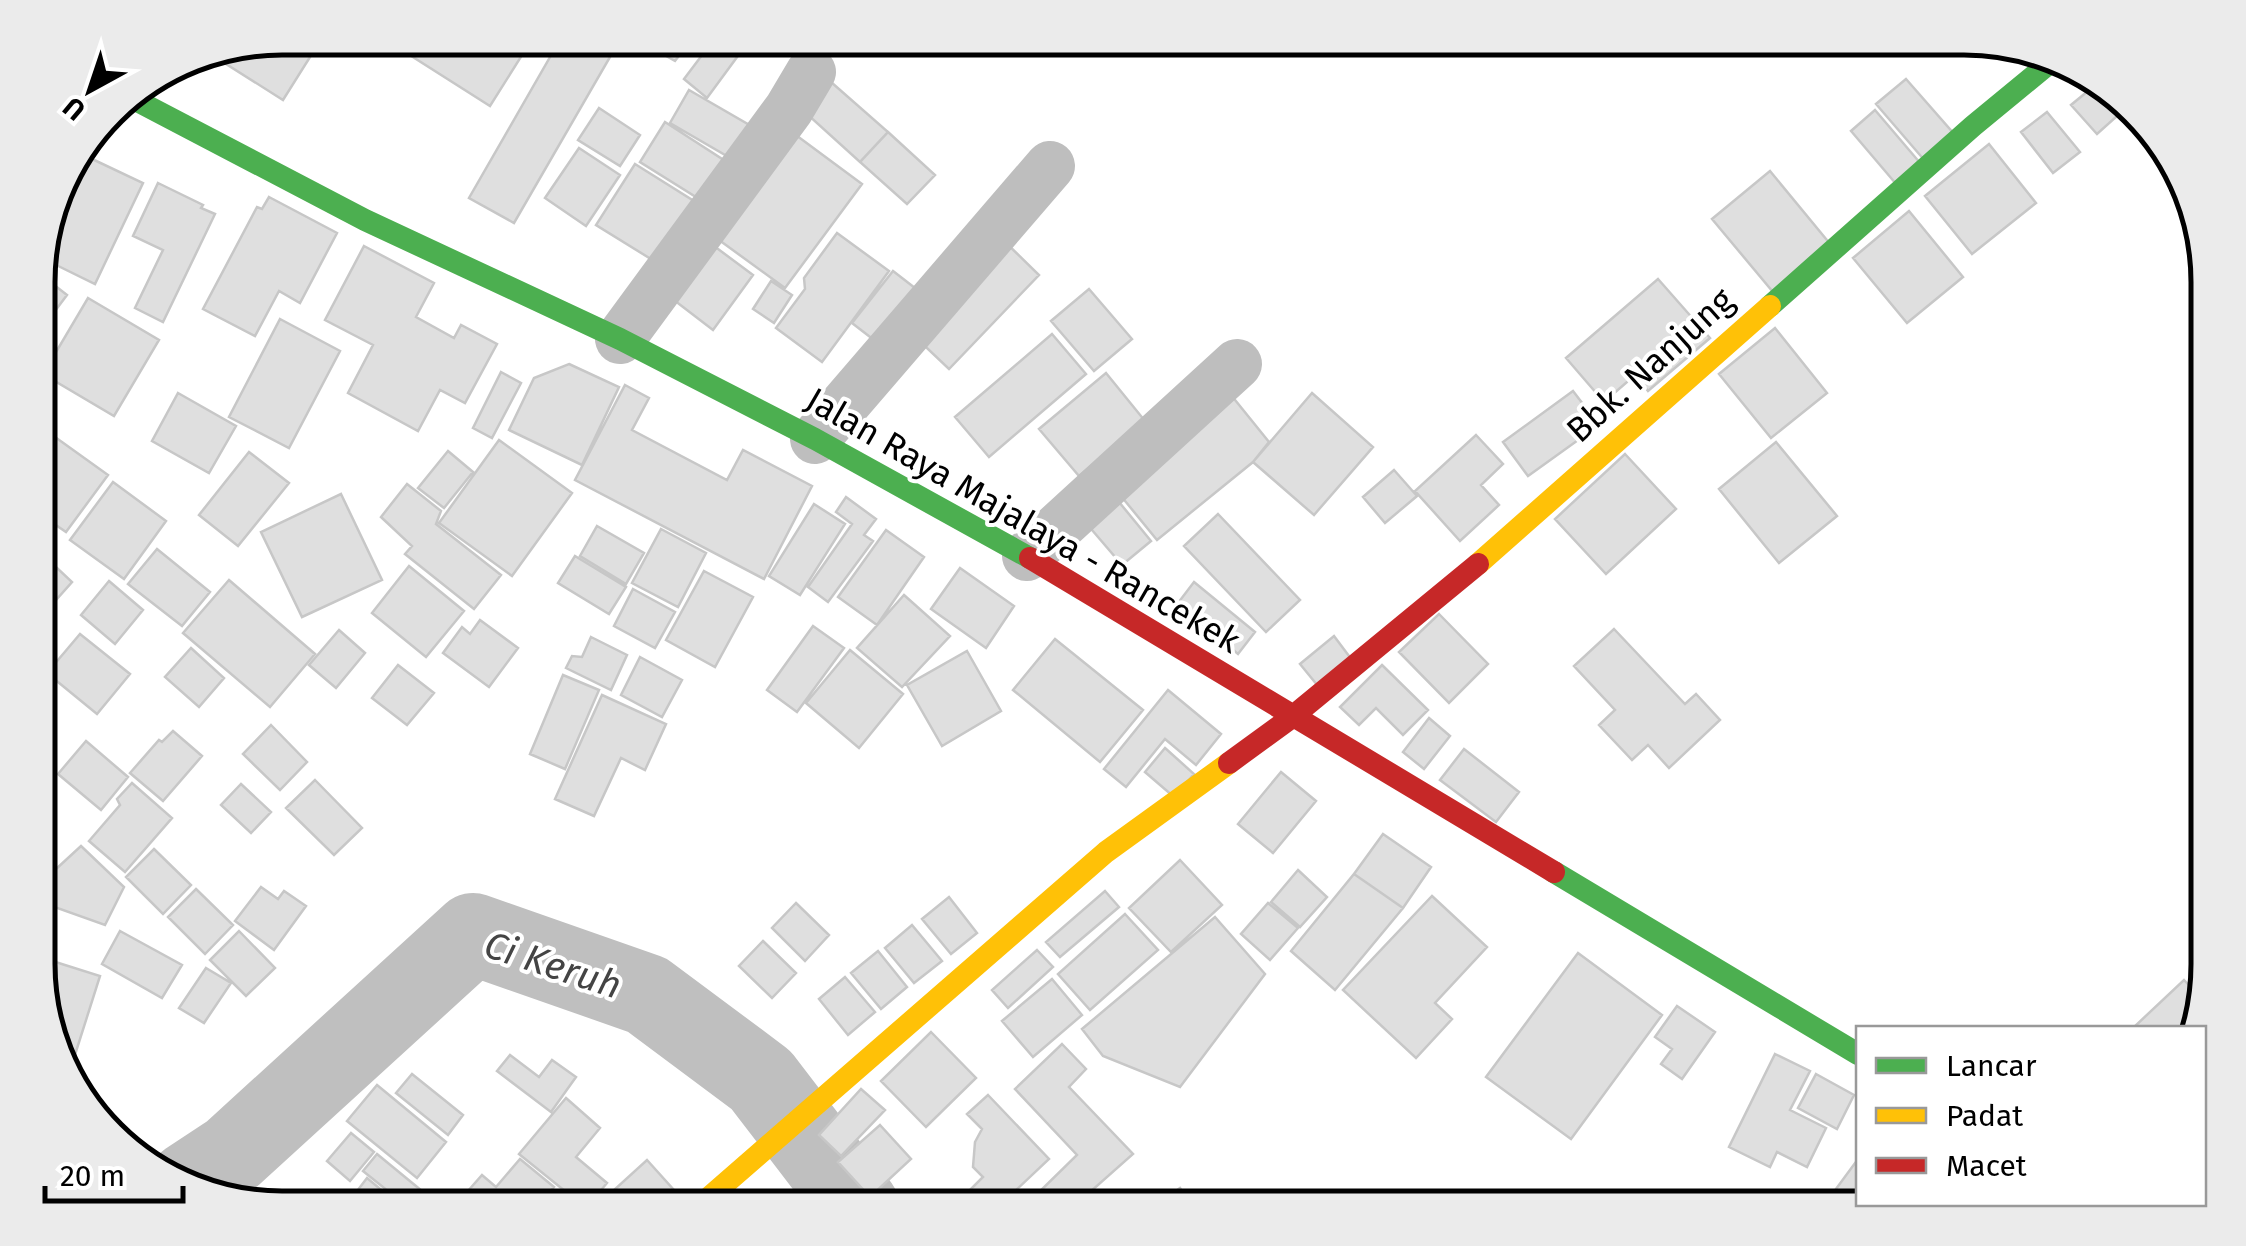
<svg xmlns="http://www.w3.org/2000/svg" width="2246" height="1246" viewBox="0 0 2246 1246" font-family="'Fira Sans',sans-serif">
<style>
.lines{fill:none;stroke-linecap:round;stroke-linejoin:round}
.river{stroke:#bfbfbf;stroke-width:82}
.building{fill:#dfdfdf;stroke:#c7c7c7;stroke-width:2.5}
.street{stroke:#bebebe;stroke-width:50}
.fast{stroke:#4caf50;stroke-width:22}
.slow{stroke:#ffc107;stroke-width:22}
.jam{stroke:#c62828;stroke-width:22}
.labels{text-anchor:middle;stroke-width:8;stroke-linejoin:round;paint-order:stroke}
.street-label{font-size:35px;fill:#000;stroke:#fff}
.water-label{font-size:38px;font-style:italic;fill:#444;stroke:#fff}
.rim{fill:none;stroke:#000;stroke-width:5}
</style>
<rect width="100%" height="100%" fill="#fff"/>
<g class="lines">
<path class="river" d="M188 1183 232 1154 473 934 647 995 761 1080 859 1208"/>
</g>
<path class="building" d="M282 38H322L283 100 223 62 232 47Z
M383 38H500L524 52 490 106Z
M561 38H621L514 223 469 198Z
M634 38H693L675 61Z
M715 38 740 53 707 98 684 79Z
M823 75 888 132 860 162 797 105Z
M1906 79 1955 135 1926 162 1876 104Z
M2099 82 2126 108 2097 134 2071 105Z
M689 90 758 130 739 163 670 123Z
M599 108 640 135 620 166 578 140Z
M1875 110 1921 164 1897 185 1851 131Z
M2047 112 2080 152 2053 173 2021 132Z
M665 122 736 168 712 207 640 162Z
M785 127 862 184 785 288 708 232Z
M888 132 935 175 907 204 860 162Z
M1989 144 2036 203 1972 254 1925 196Z
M579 148 620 175 586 226 545 198Z
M90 158 143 183 95 284 42 258Z
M635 164 705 208 667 269 596 225Z
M1770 171 1831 245 1773 292 1712 219Z
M158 183 203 205 201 208 215 214 163 322 135 308 163 250 133 236Z
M269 197 337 233 300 303 279 291 255 336 203 309 257 207 262 209Z
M1909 211 1963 277 1907 323 1853 258Z
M837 233 889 271 822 362 776 328 805 289 804 278Z
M1000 237 1039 275 949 369 910 332Z
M710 243 753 275 713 330 670 297Z
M364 246 434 283 416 317 454 338 461 325 497 344 465 403 440 390 418 431 348 393 373 345 325 320Z
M893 271 924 295 883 347 852 323Z
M40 274 67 295 40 331Z
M1658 279 1710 338 1648 391 1635 375 1604 402 1566 358Z
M771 281 792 295 774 323 753 309Z
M1089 289 1132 339 1094 371 1051 321Z
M88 298 159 340 114 416 43 374Z
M280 319 340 351 289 448 229 417Z
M1775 328 1827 393 1771 438 1719 374Z
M1052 334 1086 374 989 457 955 417Z
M569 364 619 387 582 465 509 430 534 378Z
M501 372 521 383 492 438 473 428Z
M1106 373 1145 421 1079 476 1039 429Z
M625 385 649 398 632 430 727 480 743 450 812 486 764 579 575 480Z
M1227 390 1269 442 1253 462 1157 540 1112 485Z
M1573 391 1599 425 1528 476 1503 442Z
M178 393 236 426 209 473 152 441Z
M1312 393 1373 447 1314 515 1253 462Z
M1476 435 1503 464 1481 485 1499 505 1460 541 1415 491Z
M55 437 108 475 66 532 40 514V459Z
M499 440 572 493 512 576 439 523Z
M1776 442 1837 516 1779 563 1719 489Z
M448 451 473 472 444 508 418 488Z
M249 452 289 483 238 546 199 515Z
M1625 454 1676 509 1606 574 1555 519Z
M1394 470 1417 496 1385 523 1363 497Z
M113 482 166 521 124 579 70 540Z
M407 484 441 511 436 524 501 575 474 609 405 554 412 546 381 517Z
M1110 491 1151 541 1122 565 1080 516Z
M341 494 382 580 302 617 261 532Z
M846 497 876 519 864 535 873 541 828 602 808 587 852 524 836 512Z
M814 504 845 524 800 595 769 576Z
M1218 514 1300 600 1266 632 1184 546Z
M597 526 644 553 626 584 580 556Z
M661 529 706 553 678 607 632 583Z
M886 530 924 557 877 625 838 597Z
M157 549 210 592 182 626 128 584Z
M40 552 72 582 40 618Z
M575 556 626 587 609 614 558 583Z
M409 566 464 611 426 657 372 613Z
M960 568 1014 606 986 648 931 609Z
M704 571 753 597 715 667 666 640Z
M229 580 315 654 270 707 183 633Z
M109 581 143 610 115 644 81 615Z
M1194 582 1255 632 1238 654 1178 603Z
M633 589 675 612 655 648 614 626Z
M904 595 950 636 902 687 857 648Z
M1439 614 1488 664 1449 703 1399 652Z
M480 620 518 648 489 687 443 653 462 627 470 634Z
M813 626 844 648 797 712 767 690Z
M1614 629 1685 704 1696 694 1720 720 1669 768 1648 745 1632 760 1599 725 1615 710 1574 666Z
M339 630 365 653 336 688 309 665Z
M80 634 130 674 97 714 47 673Z
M1334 636 1352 660 1318 686 1300 664Z
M591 637 627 655 611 690 566 668 572 656 582 657Z
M1055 639 1143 710 1100 762 1013 690Z
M191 648 224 678 199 707 165 677Z
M850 650 903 694 859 748 806 703Z
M967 651 1001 711 942 746 907 685Z
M640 657 682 680 662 717 621 695Z
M398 665 434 693 407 725 372 698Z
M1382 665 1428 710 1403 735 1376 708 1359 725 1340 707Z
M563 675 599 690 565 769 530 754Z
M1168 690 1221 734 1196 765 1165 739 1126 787 1104 769Z
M602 695 666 724 645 770 621 758 594 816 555 799Z
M1429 718 1450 736 1424 769 1403 752Z
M271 725 307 762 280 790 243 754Z
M173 731 202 756 163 801 130 773 159 740 162 742Z
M86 741 128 777 101 810 58 774Z
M1165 748 1194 774 1174 797 1145 772Z
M1464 749 1519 792 1496 822 1440 780Z
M1281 772 1316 801 1273 853 1238 824Z
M315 780 362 828 334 855 286 808Z
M132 783 172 818 125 872 89 841 120 805 117 799Z
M241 784 271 812 251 833 221 805Z
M1383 834 1431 867 1403 908 1354 874Z
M40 837 53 849 40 863Z
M81 846 124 887 105 925 46 904 55 870Z
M154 849 191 885 163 914 126 877Z
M1180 860 1222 905 1171 952 1129 908Z
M1298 870 1327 897 1300 927 1271 902Z
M1354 874 1403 908 1335 990 1291 951Z
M261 887 278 899 284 891 306 906 274 950 235 921Z
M196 889 233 925 205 954 168 917Z
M1105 891 1119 907 1060 957 1046 942Z
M1432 896 1487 947 1435 1003 1452 1019 1416 1058 1343 990Z
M949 897 977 933 951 954 922 919Z
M796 903 829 935 805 961 772 928Z
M1268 903 1298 928 1270 960 1241 934Z
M1125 914 1158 950 1090 1010 1058 974Z
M1215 917 1265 974 1180 1087 1103 1056 1082 1029Z
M912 925 942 961 914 983 885 948Z
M120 931 182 965 162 998 102 964Z
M239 931 275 968 246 996 210 960Z
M763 941 796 973 772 998 739 966Z
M1037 950 1053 967 1008 1008 992 990Z
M878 951 907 987 881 1009 851 973Z
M1578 953 1662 1015 1571 1139 1486 1077Z
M46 959 100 976 74 1058 61 1054 40 995V978Z
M206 968 231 983 204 1023 179 1008Z
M845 977 875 1012 848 1035 819 999Z
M1052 979 1082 1015 1033 1057 1002 1021Z
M2184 980 2202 999 2193 1028H2133Z
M1677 1006 1715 1032 1682 1079 1661 1064 1672 1049 1655 1037Z
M931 1032 976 1078 926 1127 881 1081Z
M1062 1044 1086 1069 1069 1087 1133 1154 1072 1208H1045L1034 1197 1077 1155 1015 1089Z
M1775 1054 1810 1071 1790 1110 1826 1128 1807 1167 1777 1152 1770 1167 1729 1147Z
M510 1055 539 1077 552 1060 576 1077 551 1112 497 1071Z
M412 1074 463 1115 448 1135 396 1093Z
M1816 1074 1854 1095 1837 1129 1798 1108Z
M377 1085 446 1142 417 1178 347 1121Z
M861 1089 885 1110 841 1156 819 1135Z
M988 1095 1049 1159 997 1208H952L983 1177 973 1167 975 1142 982 1129 967 1114Z
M566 1098 600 1128 576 1157 607 1183 586 1208 519 1154Z
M880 1125 911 1159 870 1197 838 1162Z
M351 1133 374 1152 350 1181 327 1161Z
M377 1154 422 1191 409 1208 363 1171Z
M520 1159 554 1187 537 1208H453L482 1175 496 1187Z
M1858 1159V1204L1946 1205 1944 1208H1822Z
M647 1160 682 1199 672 1208H631L614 1190Z
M367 1178 403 1208H370L354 1195Z
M1180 1188 1194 1208H1152Z"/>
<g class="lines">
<path class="street" d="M620 339 789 109 811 72
M815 439 1050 166
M1027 556 1237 364"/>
<path class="fast" d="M126 95 365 220 620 339 815 439 1030 558
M1770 306 1973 126 2052 61
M1554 872 1858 1054"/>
<path class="slow" d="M1478 564 1770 306
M697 1208 1106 852 1229 763"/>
<path class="jam" d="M1030 558 1554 872
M1229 763 1292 717 1478 564"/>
</g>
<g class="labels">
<g class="street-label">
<text transform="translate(1650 365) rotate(-42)" y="12">Bbk. Nanjung</text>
<text transform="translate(1023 520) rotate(30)" y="12">Jalan Raya Majalaya - Rancekek</text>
</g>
<g class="water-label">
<text transform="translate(553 965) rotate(18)" y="13">Ci Keruh</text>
</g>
</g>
<path d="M0 0H2246V1246H0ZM282 55H1964A227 227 0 0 1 2191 282V964A227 227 0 0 1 1964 1191H282A227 227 0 0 1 55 964V282A227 227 0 0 1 282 55Z" fill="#ebebeb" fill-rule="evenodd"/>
<path class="rim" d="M282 55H1964A227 227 0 0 1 2191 282V964A227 227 0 0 1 1964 1191H282A227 227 0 0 1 55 964V282A227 227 0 0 1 282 55Z"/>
<rect x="1856" y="1026" width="350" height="180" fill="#ffffff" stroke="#999999" stroke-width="2.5"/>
<rect x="1876" y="1058" width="50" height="15" fill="#4caf50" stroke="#999999" stroke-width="2.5"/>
<text x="1946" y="1076" font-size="30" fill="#000000">Lancar</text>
<rect x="1876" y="1108" width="50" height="15" fill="#ffc107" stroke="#999999" stroke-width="2.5"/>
<text x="1946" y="1126" font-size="30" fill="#000000">Padat</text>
<rect x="1876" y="1158" width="50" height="15" fill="#c62828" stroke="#999999" stroke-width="2.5"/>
<text x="1946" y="1176" font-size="30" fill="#000000">Macet</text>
<g transform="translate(90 90) rotate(220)" stroke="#ffffff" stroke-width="8" paint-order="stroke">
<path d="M0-8L18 38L0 25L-18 38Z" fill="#000000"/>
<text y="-15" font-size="28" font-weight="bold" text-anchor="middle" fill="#000000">U</text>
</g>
<path d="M45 1186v15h138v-15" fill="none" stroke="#000000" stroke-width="5"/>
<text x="60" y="1186" font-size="30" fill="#000000" stroke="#ffffff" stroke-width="8" paint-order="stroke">20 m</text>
</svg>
